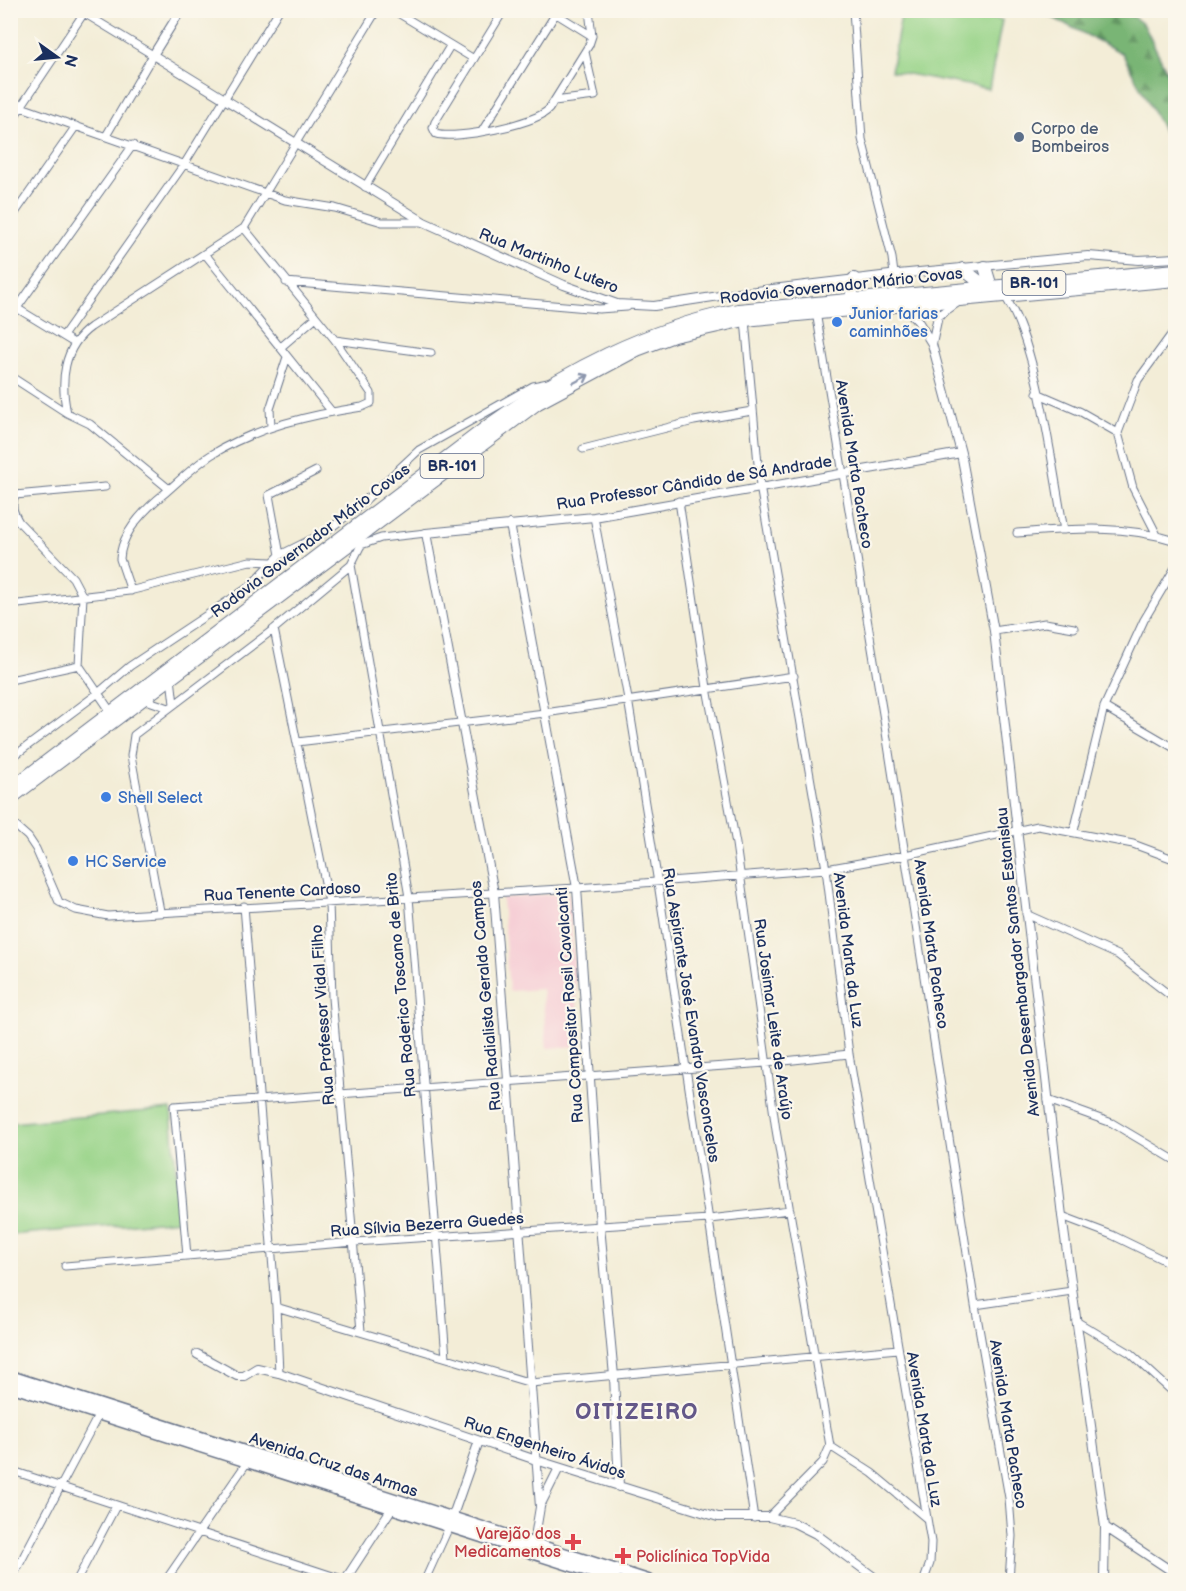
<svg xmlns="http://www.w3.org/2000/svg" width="1186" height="1591" viewBox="0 0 1186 1591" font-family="'Balsamiq Sans',sans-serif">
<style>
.built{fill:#f6cfd6}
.green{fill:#97d387;stroke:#598172;stroke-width:1.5}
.forest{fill:url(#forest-firs);stroke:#4a7269;stroke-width:1.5}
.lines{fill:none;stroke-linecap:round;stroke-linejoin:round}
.minor-casing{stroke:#677288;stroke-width:9}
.tertiary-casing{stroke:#677288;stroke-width:10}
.primary-casing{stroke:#677288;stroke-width:13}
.trunk-casing{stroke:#677288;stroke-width:14}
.minor{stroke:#fff;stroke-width:7}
.tertiary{stroke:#fff;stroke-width:8}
.primary{stroke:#fff;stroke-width:10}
.trunk{stroke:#fff;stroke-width:12}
.oneway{stroke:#8d97ae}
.service-dot{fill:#5c6f8a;stroke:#fbf7ec;stroke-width:2}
.shop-dot{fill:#3f7fe0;stroke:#fbf7ec;stroke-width:2}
.health-dot{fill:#e0444e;stroke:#fbf7ec;stroke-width:2}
.labels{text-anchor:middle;stroke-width:4.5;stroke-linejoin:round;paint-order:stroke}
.shield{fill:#fbf7ec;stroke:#5e6b89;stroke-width:1.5}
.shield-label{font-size:15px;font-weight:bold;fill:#1b2f5e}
.service-label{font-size:16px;fill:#4e5e75;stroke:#fbf7ec;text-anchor:start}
.street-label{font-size:16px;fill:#1b2f5e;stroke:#fbf7ec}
.shop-label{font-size:16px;fill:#366cbe;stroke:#fbf7ec;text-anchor:start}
.health-label{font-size:16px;fill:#be3a42;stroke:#fbf7ec;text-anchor:end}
.district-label{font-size:22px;font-weight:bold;letter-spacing:1.5px;fill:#645889;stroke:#fbf7ec}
</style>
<defs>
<pattern id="forest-firs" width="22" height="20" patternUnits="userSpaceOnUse" patternTransform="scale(1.5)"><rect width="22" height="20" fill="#79b574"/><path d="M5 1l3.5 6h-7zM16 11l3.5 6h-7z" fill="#629462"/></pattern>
</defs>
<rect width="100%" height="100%" fill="#fbf7ec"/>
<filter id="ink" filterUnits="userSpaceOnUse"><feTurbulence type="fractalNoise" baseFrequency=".0167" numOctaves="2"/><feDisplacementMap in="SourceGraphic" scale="12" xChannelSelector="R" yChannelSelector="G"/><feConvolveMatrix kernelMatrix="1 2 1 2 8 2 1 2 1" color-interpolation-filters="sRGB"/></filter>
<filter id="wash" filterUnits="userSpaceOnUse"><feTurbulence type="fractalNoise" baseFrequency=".008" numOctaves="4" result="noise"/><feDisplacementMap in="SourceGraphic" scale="24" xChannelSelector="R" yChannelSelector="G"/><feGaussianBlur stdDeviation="1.35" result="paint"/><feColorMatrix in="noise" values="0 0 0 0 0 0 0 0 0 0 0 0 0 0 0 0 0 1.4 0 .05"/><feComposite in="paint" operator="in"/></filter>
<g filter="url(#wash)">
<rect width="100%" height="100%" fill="#f3edd7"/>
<path class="built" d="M569 893 580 1046 547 1048 542 989 509 991 502 898Z"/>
<path class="green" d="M902 11H948L1002 20 989 89 891 71Z
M171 1109 180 1220 11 1235V1123Z"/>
<path class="forest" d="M1040 11H1126L1144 25 1175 88V153L1122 53Z"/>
</g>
<g filter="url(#ink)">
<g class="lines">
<defs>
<path id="minor" d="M79 10 153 55 106 136
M393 10 474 59
M504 10 435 122 433 128 436 134C456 140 536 124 549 109L589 45 592 36 589 10
M550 10 592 36
M853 10 862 139 892 258 894 274 892 296
M554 101 595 96 585 52
M10 103 285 200 335 208 382 222H424
M10 123 86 10
M482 131 558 10
M365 187 450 46
M10 220 76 126
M205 254 332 412
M286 282 599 309 627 307
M1004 295C1038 344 1052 468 1064 530
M10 304 74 343
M17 308 133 145
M816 312 885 726 975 1305 1009 1498 1012 1536 1009 1580
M745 320 760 486 826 869 849 1054 931 1542 930 1563 924 1580
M63 336 185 163 279 10
M335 340 431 353
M281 347 316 317
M10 376 67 413
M1037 393 1081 412 1118 433
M271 426 270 409 287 357
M583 449 694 421 752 411
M169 489 90 424 67 413C60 381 63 347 91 327L244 228 377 10
M679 501 707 688 736 844 776 1130 830 1446 823 1462 769 1517
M594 517 628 699 658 883 754 1518
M1017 533C1071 529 1123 524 1176 541
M1157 535 1133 488 1118 433 1138 380 1176 328
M361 545 351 565 409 897 446 1357
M361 545 381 538 426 533
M280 555 269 495 316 471
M131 591 120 559C121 533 145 509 165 493 180 480 194 466 211 455 257 427 309 415 362 407L371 403V393L335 340 244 228
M83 597 73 578 19 522C13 512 11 506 15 495L105 487
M83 597 79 665 111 712
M10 605 129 591 250 561 271 562
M274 629 329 902 332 998 361 1331
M994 631 1045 623 1074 628
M171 678 174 704
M10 680 79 665
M143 699 169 708
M1104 707 1176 749
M297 742 545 713 794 676
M10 759 97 694 130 666 249 587 280 555 324 533 356 509 419 450 533 386 548 383
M10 821 28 837 36 849 59 902 76 910 108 916 577 888 826 869 905 855 1038 826 1133 844 1176 860
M1074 831 1104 707 1144 620 1176 566
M244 906 276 1307 279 1373
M160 911 131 756 134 735 274 629 351 565
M1026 914 1118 955 1176 1000
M1048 1100 1112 1123 1176 1161
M1062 1216 1112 1235 1176 1266
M187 1256 174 1106 766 1063 849 1054
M65 1266 355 1242 709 1219 790 1210
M975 1305 1072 1291
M276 1307 531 1383 898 1349
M1076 1321 1130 1353 1176 1395
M830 1446 872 1473 926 1518
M10 1470 345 1580
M11 1580 99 1414
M77 1580 116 1506
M166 1580 248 1461
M425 1580 449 1527"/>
<path id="tertiary" d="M181 10 153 55 424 222 564 285 617 304 654 306 739 293 898 274 1088 256 1139 260 1176 258
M902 304 918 321 932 344 961 453 994 631 1062 1216 1105 1527 1104 1580
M932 344 938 316 958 302
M510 524 577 888 600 1226 614 1376 619 1487
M197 1354 237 1376H244L257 1368 279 1373 536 1460 718 1517H769L794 1523 816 1534 878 1580
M540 1506 559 1468
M451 1521 479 1441
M1105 1527 1176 1574
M533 1549 540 1507 494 893 426 533 594 517 961 453
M345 1580 392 1508"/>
<path id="primary" d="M10 1376 648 1580
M10 1386 616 1580"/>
<path id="trunk" d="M985 267 991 287
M963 269 986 287
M851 299 854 279
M10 789 489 425C566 370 645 329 738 310L1176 270
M10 799 538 403 637 350 674 336 745 320 1176 280"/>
</defs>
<use href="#minor" class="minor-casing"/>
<use href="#tertiary" class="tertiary-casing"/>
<use href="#primary" class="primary-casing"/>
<use href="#trunk" class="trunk-casing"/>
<use href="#minor" class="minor"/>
<use href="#tertiary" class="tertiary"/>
<use href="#primary" class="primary"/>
<use href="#trunk" class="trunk"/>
</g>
<defs><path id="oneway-shaft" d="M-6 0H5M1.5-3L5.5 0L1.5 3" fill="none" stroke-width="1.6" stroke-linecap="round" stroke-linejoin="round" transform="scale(1.5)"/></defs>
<use class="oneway" href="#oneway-shaft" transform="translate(581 379) rotate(-28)"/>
</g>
<circle class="service-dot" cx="1019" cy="137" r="6"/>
<g class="shop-dot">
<circle cx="837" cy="322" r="6"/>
<circle cx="106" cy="797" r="6"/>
<circle cx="73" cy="861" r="6"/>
</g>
<g class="health-dot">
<path d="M570 1533h6v6h6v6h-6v6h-6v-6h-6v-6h6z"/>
<path d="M620 1547h6v6h6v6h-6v6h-6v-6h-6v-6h6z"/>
</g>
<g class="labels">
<g class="shield">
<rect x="1002.5" y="271" width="63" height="24" rx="4.5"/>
<rect x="420.5" y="454" width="63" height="24" rx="4.5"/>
</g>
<g class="shield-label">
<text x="1034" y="288">BR-101</text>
<text x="452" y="471">BR-101</text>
</g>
<g class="service-label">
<text x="1031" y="134">Corpo de<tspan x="1031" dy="18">Bombeiros</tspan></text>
</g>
<g class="street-label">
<text transform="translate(549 260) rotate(22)" y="6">Rua Martinho Lutero</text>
<text transform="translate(841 285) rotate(-6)" y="6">Rodovia Governador Mário Covas</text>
<text transform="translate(855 464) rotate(81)" y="6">Avenida Marta Pacheco</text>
<text transform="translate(694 482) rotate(-9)" y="6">Rua Professor Cândido de Sá Andrade</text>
<text transform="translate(310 540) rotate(-37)" y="6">Rodovia Governador Mário Covas</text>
<text transform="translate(282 891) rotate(-3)" y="6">Rua Tenente Cardoso</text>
<text transform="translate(932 944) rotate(82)" y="6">Avenida Marta Pacheco</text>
<text transform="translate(849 950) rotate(83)" y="6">Avenida Marta da Luz</text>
<text transform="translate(1017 962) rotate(-96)" y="6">Avenida Desembargador Santos Estanislau</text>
<text transform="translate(400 985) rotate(-95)" y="6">Rua Roderico Toscano de Brito</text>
<text transform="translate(485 996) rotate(-95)" y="6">Rua Radialista Geraldo Campos</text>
<text transform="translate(569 1005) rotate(-94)" y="6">Rua Compositor Rosil Cavalcanti</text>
<text transform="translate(322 1015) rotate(-94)" y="6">Rua Professor Vidal Filho</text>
<text transform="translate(692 1015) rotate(81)" y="6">Rua Aspirante José Evandro Vasconcelos</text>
<text transform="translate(774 1019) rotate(82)" y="6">Rua Josimar Leite de Araújo</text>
<text transform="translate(427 1224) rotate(-4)" y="6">Rua Sílvia Bezerra Guedes</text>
<text transform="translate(1009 1424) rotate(81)" y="6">Avenida Marta Pacheco</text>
<text transform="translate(925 1429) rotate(81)" y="6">Avenida Marta da Luz</text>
<text transform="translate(545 1447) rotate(18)" y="6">Rua Engenheiro Ávidos</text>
<text transform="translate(334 1464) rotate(18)" y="6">Avenida Cruz das Armas</text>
</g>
<g class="shop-label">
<text x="849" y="319">Junior farias<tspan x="849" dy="18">caminhões</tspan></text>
<text x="118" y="803">Shell Select</text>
<text x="85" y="867">HC Service</text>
</g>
<g class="health-label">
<text x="561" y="1539">Varejão dos<tspan x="561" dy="18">Medicamentos</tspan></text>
<text x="636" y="1562" text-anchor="start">Policlínica TopVida</text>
</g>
<g class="district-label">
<text x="637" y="1419">OITIZEIRO</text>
</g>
</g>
<rect width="1186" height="1591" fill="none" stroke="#fbf7ec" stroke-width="36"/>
<g transform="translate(57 57) rotate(105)" stroke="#fbf7ec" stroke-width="4.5" paint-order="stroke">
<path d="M0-4.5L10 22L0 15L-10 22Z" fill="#1b2f5e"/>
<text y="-9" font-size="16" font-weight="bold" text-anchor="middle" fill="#1b2f5e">N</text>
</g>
</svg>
